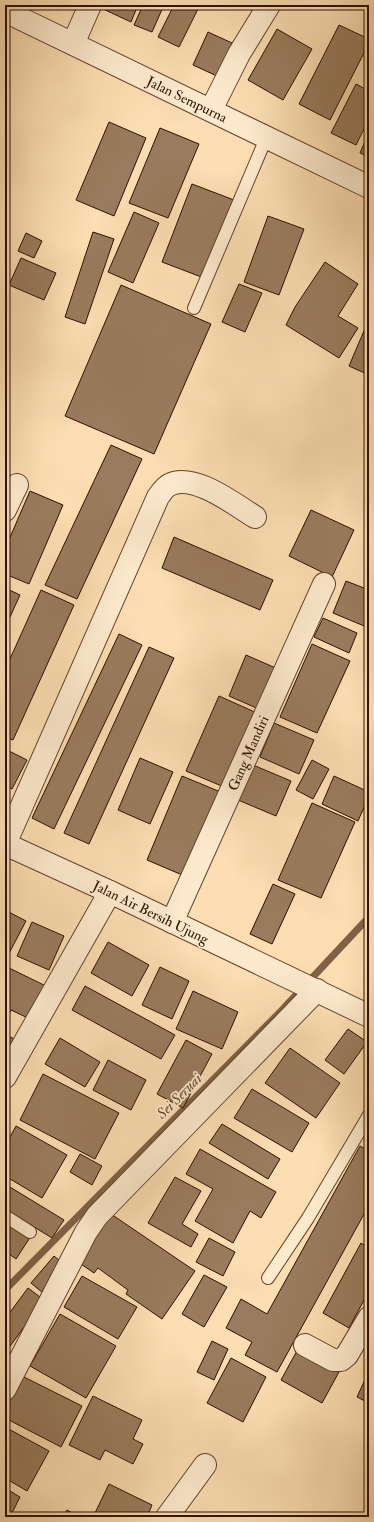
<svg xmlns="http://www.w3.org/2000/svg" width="374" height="1522" viewBox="0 0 374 1522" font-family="'IM FELL Double Pica',serif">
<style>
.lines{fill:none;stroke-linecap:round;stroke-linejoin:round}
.stream{stroke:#806146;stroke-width:7}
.building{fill:#997b5d;stroke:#2e0f00}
.service-casing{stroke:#62432c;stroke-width:14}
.minor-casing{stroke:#62432c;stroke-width:24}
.tertiary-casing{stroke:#62432c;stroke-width:24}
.service{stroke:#fdeacd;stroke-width:12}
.minor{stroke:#fdeacd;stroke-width:22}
.tertiary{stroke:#fdeacd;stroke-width:22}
.labels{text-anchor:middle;stroke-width:3.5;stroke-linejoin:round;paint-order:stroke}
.street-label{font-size:14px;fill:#2e0f00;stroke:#fdeacd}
.water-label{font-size:15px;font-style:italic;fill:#6b4d35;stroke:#fdeacd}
</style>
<rect width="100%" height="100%" fill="#fcdeb2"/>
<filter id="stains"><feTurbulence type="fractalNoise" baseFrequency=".005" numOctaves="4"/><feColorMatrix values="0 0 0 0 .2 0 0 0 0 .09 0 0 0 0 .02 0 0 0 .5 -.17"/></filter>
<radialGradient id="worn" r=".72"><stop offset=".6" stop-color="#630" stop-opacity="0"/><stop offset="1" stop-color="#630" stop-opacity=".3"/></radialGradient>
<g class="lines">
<path class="stream" d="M5 1290 282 1010 369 917"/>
</g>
<path class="building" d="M102 5H138L131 22 101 8Z
M143 5H164L152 32 134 25Z
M174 5H200L179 47 158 37Z
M339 25 369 39V43L330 120 299 104Z
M277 29 312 49 283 100 248 80Z
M208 32 232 43 217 76 193 65Z
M356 84 369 91V119L356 145 331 133Z
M109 122 146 138 114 216 76 200Z
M160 128 199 144 168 218 129 203Z
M369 132V157L360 153Z
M192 184 234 200 204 278 162 262Z
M134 212 159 223 133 283 108 272Z
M268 216 304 229 279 295 244 282Z
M93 232 114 239 85 324 65 317Z
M26 233 42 241 34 258 18 251Z
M21 258 56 273 44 300 9 285Z
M325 262 358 284 338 316 358 328 339 358 286 325 295 307Z
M239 284 262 293 245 332 222 322Z
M121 285 211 324 154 454 65 416Z
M369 319V375L349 366Z
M111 445 142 459 77 599 45 585Z
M30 491 63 505 29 584 5 574V549Z
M311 510 354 530 332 577 289 556Z
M174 537 273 580 260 610 162 568Z
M346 581 369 590V628L333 613Z
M5 588 20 595 5 628Z
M41 590 74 605 13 740 5 737V670Z
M323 618 357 633 349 653 314 637Z
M119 634 142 645 54 829 32 818Z
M312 644 350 661 317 733 280 717Z
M149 647 174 658 89 844 64 833Z
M246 655 278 669 261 710 229 696Z
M219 696 257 713 224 787 186 771Z
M274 723 314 740 299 774 260 757Z
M5 749 27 760 12 789 5 786Z
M140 758 173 772 150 824 118 810Z
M312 760 329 769 313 799 296 790Z
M253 765 291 781 276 816 238 800Z
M182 776 223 793 187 877 147 860Z
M334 776 369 792V796L358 821 322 804Z
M312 803 355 822 321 898 278 880Z
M273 884 295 894 272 944 250 934Z
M5 910 26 921 5 961Z
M32 922 64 936 49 970 17 956Z
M108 942 149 965 132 996 91 973Z
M7 967 48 987 32 1020 11 1010 5 1022V972Z
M160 967 189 981 172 1019 142 1005Z
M85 986 175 1035 161 1059 72 1010Z
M193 991 238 1012 222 1049 176 1029Z
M348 1029 367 1042 344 1074 325 1060Z
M5 1034 14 1039 5 1055Z
M60 1038 100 1062 85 1087 45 1064Z
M186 1040 212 1054 183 1108 157 1094Z
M290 1048 340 1083 316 1118 265 1083Z
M108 1060 146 1080 131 1110 93 1090Z
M43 1074 119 1113 95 1159 20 1120Z
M252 1089 309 1123 292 1152 234 1118Z
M222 1124 280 1159 268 1179 209 1143Z
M16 1126 67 1155 42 1198 5 1176V1146Z
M360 1146 369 1151V1205L277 1372 245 1355 252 1342 226 1328 241 1299 267 1314Z
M200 1149 276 1192 261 1218 250 1211 233 1243 195 1221 213 1189 186 1174Z
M80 1154 102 1166 92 1185 70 1172Z
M175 1177 201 1191 182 1224 198 1234 191 1247 148 1223Z
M5 1184 64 1220 52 1238 5 1209Z
M111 1214 195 1271 162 1319 126 1294 128 1290 98 1268 94 1273 78 1262Z
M5 1223 29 1239 16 1259 5 1251Z
M209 1238 235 1252 223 1276 196 1262Z
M361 1243 369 1248V1291L349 1328 323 1313Z
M54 1256 66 1266 43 1293 31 1283Z
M204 1275 227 1287 204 1327 182 1314Z
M82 1276 137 1307 118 1339 64 1307Z
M28 1288 44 1300 5 1353V1319Z
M60 1314 116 1346 86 1398 30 1366Z
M212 1341 228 1349 214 1380 197 1372Z
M298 1349 339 1372 322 1403 281 1380Z
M231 1358 266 1377 243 1422 207 1403Z
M369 1371V1403L357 1397Z
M22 1376 82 1406 61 1447 5 1418V1410Z
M93 1396 142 1420 133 1439 143 1444 133 1464 105 1450 100 1460 69 1445Z
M5 1427 49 1451 27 1491 5 1478Z
M109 1484 152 1505 147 1517H99L94 1515Z
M5 1488 20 1497 10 1517H5Z
M67 1510 80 1517H63Z"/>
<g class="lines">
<defs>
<path id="service" d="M194 308 267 136
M5 1216 30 1232
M268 1278 308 1218 369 1115"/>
<path id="minor" d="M5 11 369 187
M73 44 90 5
M211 110 239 54 269 5
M5 510 17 485
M5 844 158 497C161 493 165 487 169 485 193 472 234 504 255 517
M172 922 324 584
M5 1077 110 892
M305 1345 333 1360H341L347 1355 369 1318
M5 1389 86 1232 97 1216 317 990
M167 1517 205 1465"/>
<path id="tertiary" d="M5 844 110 892 369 1016"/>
</defs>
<use href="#service" class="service-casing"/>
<use href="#minor" class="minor-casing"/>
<use href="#tertiary" class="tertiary-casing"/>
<use href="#service" class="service"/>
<use href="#minor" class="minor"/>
<use href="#tertiary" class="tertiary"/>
</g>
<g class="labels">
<g class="street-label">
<text transform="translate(187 99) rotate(26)" y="5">Jalan Sempurna</text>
<text transform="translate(248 753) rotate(-66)" y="5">Gang Mandiri</text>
<text transform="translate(151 912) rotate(26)" y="5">Jalan Air Bersih Ujung</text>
</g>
<g class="water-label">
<text transform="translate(179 1096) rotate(-45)" y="5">Sei Seruai</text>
</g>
</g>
<rect width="374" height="1522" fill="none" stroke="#fcdeb2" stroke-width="20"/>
<rect x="6" y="6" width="362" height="1510" fill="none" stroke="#2e0f00" stroke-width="2"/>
<rect x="10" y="10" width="354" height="1502" fill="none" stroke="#2e0f00"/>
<rect width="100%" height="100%" filter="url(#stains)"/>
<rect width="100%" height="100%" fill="url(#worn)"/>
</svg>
